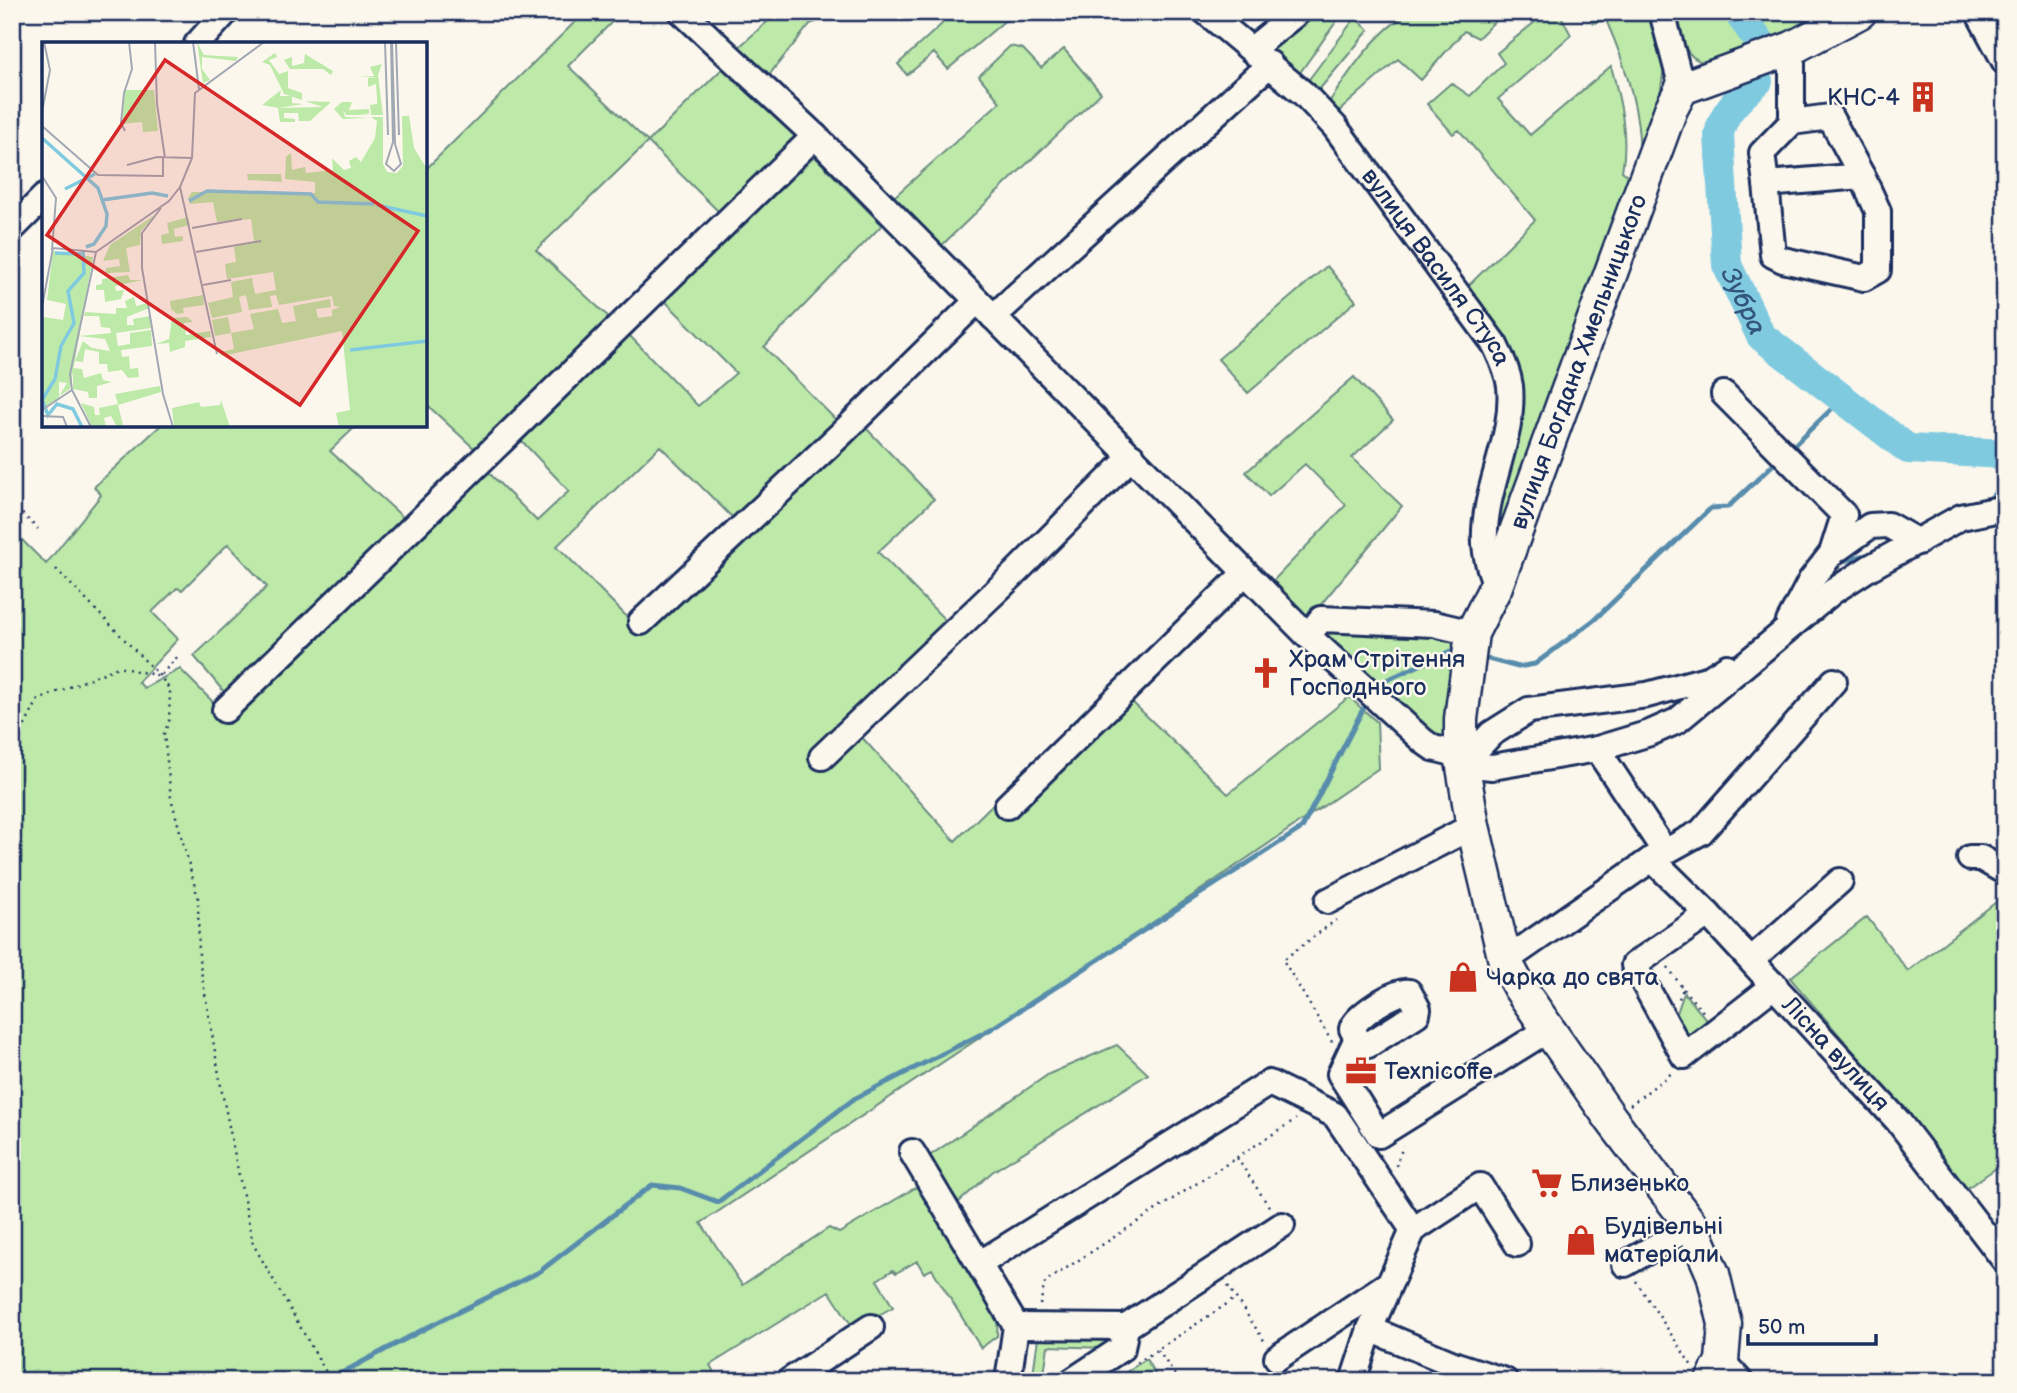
<svg xmlns="http://www.w3.org/2000/svg" width="2017" height="1393" viewBox="0 0 2017 1393" font-family="'Balsamiq Sans',sans-serif">
<style>
.green{fill:#bdeaa8;stroke:#6c8c83;stroke-width:2}
.lines{fill:none;stroke-linecap:round;stroke-linejoin:round}
.stream{stroke:#588cac;stroke-width:5}
.river{stroke:#80cae0;stroke-width:30}
.minor-casing{stroke:#1b2f5e;stroke-width:30}
.major-casing{stroke:#1b2f5e;stroke-width:37}
.path{stroke:#1b2f5e;stroke-width:2.5;stroke-dasharray:2 5;stroke-linecap:butt}
.minor{stroke:#fbf7ec;stroke-width:24}
.major{stroke:#fbf7ec;stroke-width:32}
.labels{text-anchor:middle;stroke-width:5;stroke-linejoin:round;paint-order:stroke}
.poi-label{font-size:24px;fill:#1b2f5e;stroke:#fbf7ec;text-anchor:start}
.street-label{font-size:24px;fill:#1b2f5e;stroke:#fbf7ec}
.water-label{font-size:26px;font-style:italic;fill:#34567e;stroke:#fbf7ec}
.inset-river{fill:none;stroke:#80cae0;stroke-width:3.5}
.inset-road{fill:none;stroke:#a1a7b3;stroke-width:2}
.view{fill:#d62828;fill-opacity:0.15;stroke:#d62828;stroke-width:3.5}
.inset-edge{fill:none;stroke:#1b2f5e;stroke-width:3.5}
</style>
<rect width="100%" height="100%" fill="#fbf7ec"/>
<filter id="ink" filterUnits="userSpaceOnUse"><feTurbulence type="fractalNoise" baseFrequency=".0143" numOctaves="2"/><feDisplacementMap in="SourceGraphic" scale="14" xChannelSelector="R" yChannelSelector="G"/><feConvolveMatrix kernelMatrix="1 2 1 2 8 2 1 2 1" color-interpolation-filters="sRGB"/></filter>
<g filter="url(#ink)">
<path class="green" d="M585 12H622L568 66 648 142 723 68 799 138 722 215 648 142 536 250 611 319 477 451 425 403V170Z
M778 12H831L825 18 810 24 769 75 738 48Z
M933 12H1015L948 69 934 53 907 75 898 64 943 23Z
M1306 12H1343L1299 74 1266 48Z
M1411 12H1504L1478 38 1464 31 1421 80 1398 59 1338 112 1330 101C1351 69 1377 30 1411 12Z
M1547 12H1559L1571 35 1498 99 1530 135 1611 66C1620 99 1629 136 1622 171L1634 180 1506 523 1497 515 1515 370 1503 335 1468 286 1535 220 1459 130 1453 134 1427 104 1451 83 1470 96 1504 63 1497 53Z
M1586 12H1655L1666 53 1657 117 1639 167C1643 117 1626 65 1606 20L1593 23Z
M1672 12H1839L1714 64C1683 63 1681 36 1672 12Z
M1355 18 1369 30 1318 91 1307 82Z
M1010 46 1023 49 1041 68 1064 49 1101 93 941 246 894 197 1000 102 979 76Z
M809 156 816 158 882 225 764 347 837 421 736 521 660 446 557 546 642 632 865 427 934 499 878 552 949 624 809 755 822 768 859 734 955 841 994 803 1009 818 1131 701 1228 794 1349 697 1377 722 1379 768 1167 913 701 1223 742 1285 829 1228 839 1233 920 1185 998 1311 997 1336 981 1348 932 1269 924 1273 917 1261 896 1273 893 1270 877 1280 893 1307 854 1329 829 1291 710 1365 719 1381H12V530L46 564 101 495 94 487 161 425H357L330 451 406 520 230 693 224 692 194 656 267 587 228 544 182 590 177 588 152 612 178 639 138 682 144 688 180 669 227 716 486 470 537 521 569 491 518 437 628 334 698 406 736 373 663 299Z
M1327 266 1356 301 1248 393 1218 359Z
M1354 377 1393 420 1352 458 1402 506 1309 619 1271 583 1346 505 1305 464 1269 496 1246 472Z
M1327 625 1458 636 1446 701 1445 732 1443 736 1427 733 1317 634Z
M2005 895V1162L1963 1191 1885 1088 1790 978 1867 917 1908 971Z
M1684 993 1706 1019V1023L1690 1033 1683 1034 1672 1027Z
M1117 1045 1148 1074 992 1172 959 1202 925 1159 1049 1074Z
M1039 1331 1112 1335 1110 1345 1105 1348 1048 1346 1043 1381H1032Z
M1146 1359 1159 1381H1113Z"/>
<g class="lines">
<path class="stream" d="M1749 26 1773 12
M1789 450 1843 398
M1988 501 1997 491 2005 477
M1839 562 1870 554
M1488 659 1518 667 1535 664 1594 620 1711 508 1728 507 1779 459
M1378 684 1453 650
M336 1376 426 1328 539 1272 652 1185 680 1188 718 1202 854 1099 991 1029 1302 828 1363 709"/>
<g class="river">
<path d="M1738 12 1761 44"/>
<path id="s1" d="M1758 81C1741 97 1723 110 1719 135L1727 265 1761 336 1908 449 2005 454"/>
</g>
<defs>
<g id="minor">
<path d="M682 12 815 136 1308 636 1423 741 1433 748 1461 755"/>
<path id="s2" d="M1206 12 1304 94 1335 127 1495 345C1501 358 1508 371 1510 386 1515 440 1482 490 1485 544 1486 559 1491 572 1496 586"/>
<path d="M1662 12 1682 88"/>
<path d="M1978 12 2005 62"/>
<path d="M197 44 226 12"/>
<path d="M1252 49 1298 12"/>
<path d="M1792 122 1830 117 1862 176 1766 184 1762 153 1792 122V48"/>
<path d="M1766 184 1773 255 1783 260 1864 278 1878 270V211L1862 176"/>
<path d="M12 229 44 197"/>
<path d="M993 317 1270 64"/>
<path d="M1724 394 1844 515 1832 553"/>
<path d="M641 622 841 434 977 301"/>
<path d="M1789 622 1811 580 1832 553 1870 526 1888 525 1918 542"/>
<path d="M1308 636 1321 619 1434 624 1472 633"/>
<path d="M225 710 815 136"/>
<path d="M822 757 1014 574 1132 456"/>
<path d="M1463 764 1491 734 1529 710 1647 695 1710 678 1727 667"/>
<path d="M1463 764 1492 767 1597 749"/>
<path d="M1007 806 1245 573"/>
<path d="M1665 852 1597 749 1650 733 1677 721 1832 592 1869 568 1961 517 2005 508"/>
<path d="M1970 858H1981L2005 872"/>
<path id="s3" d="M1652 859 1708 914 1898 1121 2005 1261"/>
<path d="M1328 901 1473 826"/>
<path d="M1708 914 1634 965 1684 1056 1775 985"/>
<path d="M1751 960 1840 881"/>
<path d="M1505 961 1652 859 1701 832 1834 681"/>
<path d="M1357 1038 1361 1045H1368L1417 1014 1418 1009 1409 992C1397 989 1354 1017 1352 1029L1357 1038 1340 1074 1379 1135 1549 1029"/>
<path d="M912 1152 1016 1326 1008 1381"/>
<path d="M1413 1230 1480 1186 1517 1244"/>
<path d="M979 1264 1269 1083 1335 1115 1413 1230 1370 1329 1353 1381"/>
<path d="M1625 1264 1692 1226"/>
<path d="M1016 1326 1126 1327 1282 1225"/>
<path d="M1370 1329 1456 1365 1505 1381"/>
<path d="M1277 1358 1388 1284"/>
<path d="M1722 1361 1740 1381"/>
<path d="M789 1381 871 1327"/>
<path d="M1072 1381 1122 1348 1126 1327"/>
</g>
<g id="major">
<path id="s4" d="M1712 1381 1722 1361 1725 1324 1713 1274 1692 1226 1611 1119 1519 987 1505 961 1473 826 1461 755V719L1472 633 1496 586 1671 109 1682 88 1792 48 1860 12"/>
</g>
</defs>
<use href="#minor" class="minor-casing"/>
<use href="#major" class="major-casing"/>
<path class="path" d="M12 504 38 529
M56 569 160 676 170 690 169 721 164 734 171 798 198 898 199 959 222 1092 253 1244 331 1381
M12 751 38 700 118 667 160 676 177 657
M1668 967 1683 989 1678 1001
M1683 989 1705 1014
M1332 1042 1283 960 1336 920
M12 1061 19 1072 12 1078
M1630 1105 1672 1073
M1237 1158 1270 1208
M1396 1166 1403 1146
M1636 1281 1692 1366
M1228 1286 1265 1342
M1040 1305 1045 1282 1296 1119
M1158 1350 1179 1381
M1137 1363 1236 1298
M839 1373 844 1381"/>
<use href="#minor" class="minor"/>
<use href="#major" class="major"/>
</g>
</g>
<defs>
<symbol id="building-bare" viewBox="-9 -9 18 18"><path d="M-4-6H4V6H1V3H-1V6H-4ZM-2.5-4.3h1.7v1.8h-1.7ZM.8-4.3h1.7v1.8H.8ZM-2.5-1h1.7V.8h-1.7ZM.8-1h1.7V.8H.8Z" fill="#c8321e" stroke="#fbf7ec" stroke-width="2.5" paint-order="stroke"/></symbol>
<symbol id="church-bare" viewBox="-9 -9 18 18"><path d="M-1.2-6h2.4v3.5h3.3v2.4h-3.3V6h-2.4V-.1h-3.3v-2.4h3.3Z" fill="#c8321e" stroke="#fbf7ec" stroke-width="2.5" paint-order="stroke"/></symbol>
<symbol id="shop-bare" viewBox="-9 -9 18 18"><path d="M-5-2.5h2.3a2.7 3.5 0 0 1 5.4 0H5L5.5 6h-11ZM-1.5-2.5h3a1.5 2.3 0 0 0-3 0Z" fill="#c8321e" stroke="#fbf7ec" stroke-width="2.5" paint-order="stroke"/></symbol>
<symbol id="office-bare" viewBox="-9 -9 18 18"><path d="M-6-3h4V-5.5h4V-3h4V5H-6ZM-1-4.5V-3h2v-1.5ZM-6 0V1H6V0Z" fill="#c8321e" stroke="#fbf7ec" stroke-width="2.5" paint-order="stroke"/></symbol>
<symbol id="supermarket-bare" viewBox="-9 -9 18 18"><path d="M-6-5.5h2.5l.6 2H6L4.5 2H-2.5L-4.4-4H-6ZM-1.5 3.2a1.3 1.3 0 1 0 .1 0ZM3 3.2a1.3 1.3 0 1 0 .1 0Z" fill="#c8321e" stroke="#fbf7ec" stroke-width="2.5" paint-order="stroke"/></symbol>
</defs>
<g fill-rule="evenodd">
<use href="#building-bare" x="1901" y="75" width="44" height="44"/>
<use href="#church-bare" x="1244" y="651" width="44" height="44"/>
<use href="#shop-bare" x="1441" y="955" width="44" height="44"/>
<use href="#office-bare" x="1339" y="1049" width="44" height="44"/>
<use href="#supermarket-bare" x="1525" y="1161" width="44" height="44"/>
<use href="#shop-bare" x="1559" y="1218" width="44" height="44"/>
</g>
<g class="labels">
<g class="poi-label">
<text x="1900" y="105" text-anchor="end">КНС-4</text>
<text x="1289" y="667">Храм Стрітення<tspan x="1289" dy="28">Господнього</tspan></text>
<text x="1486" y="985">Чарка до свята</text>
<text x="1384" y="1079">Texnicoffe</text>
<text x="1570" y="1191">Близенько</text>
<text x="1604" y="1234">Будівельні<tspan x="1604" dy="28">матеріали</tspan></text>
</g>
<g class="street-label">
<text dy="8" stroke="none"><textPath href="#s2" startOffset="346">вулиця Василя Стуса</textPath></text>
<text dy="8" stroke="none"><textPath href="#s4" startOffset="1113">вулиця Богдана Хмельницького</textPath></text>
<text dy="8" stroke="none"><textPath href="#s3" startOffset="268">Лісна вулиця</textPath></text>
</g>
<g class="water-label">
<text dy="9" stroke="none"><textPath href="#s1" startOffset="238">Зубра</textPath></text>
</g>
</g>
<g transform="translate(42 42)">
<rect width="385" height="385" fill="#fbf7ec"/>
<path d="M155 0 162 13 196 15 194 19 160 15V27L168 38 161 41ZM233 11 235 15 227 18 237 32 246 29V46L260 51V58L242 52 228 23 220 20ZM263 12 291 29 289 33 281 27H248L242 18 250 15V24L262 21ZM340 22 336 33 341 73H329L328 63 335 62V56L334 42 326 45V36L334 35 313 34H332L328 25ZM83 48H112L116 89 101 90 100 80 80 82ZM239 48 238 54H250V61L261 62 237 66 281 65 263 59 289 60 268 79H257L256 71H242V76L253 77V80H238L236 66 220 63ZM300 60H310L307 68 327 67V72L316 73H304L301 68 303 75 328 76 301 77 292 67ZM360 74H367L372 106 385 127V385H297L294 371 308 368 300 289 179 314 178 310 192 307 189 291 173 294 170 278 186 275 189 291 212 287 208 272 236 267 240 281 254 279 251 264 288 257 289 265 274 267 276 276 290 274V268L298 265 292 264 290 254 237 263 234 253 228 254 230 265 207 268 204 253 197 255 200 270 170 276 166 261 191 255 189 240 210 236 213 252 234 248 231 230 185 237 183 222 194 220 192 205 212 199 209 177 175 180 171 160 148 162 146 156 150 150 273 151V140L243 137 244 115 249 111 250 128 263 125 264 131 291 128 290 116 302 128 309 126 307 119 314 115 319 120 333 96 335 79 329 75H341V122L345 130 355 131 361 124ZM205 132H239L240 140 206 138ZM114 172 99 189 98 203 84 206 88 230 63 231 64 226 78 224 77 217 61 219 68 203ZM146 175 148 183 132 187 133 195 141 194V199L120 202 119 193 127 191 125 181ZM11 209 51 215 28 347 17 354 25 341 17 340V356L0 367V280L2 275 21 278 24 262 5 258ZM86 233 88 238H100L73 244 74 249 82 248 79 257 63 260 62 248H54V243L60 242V237ZM161 253 162 263 141 266 142 271 135 272 129 267 128 259ZM92 255 94 264 106 261 107 266 85 275V283H92L91 277 108 274 109 286 74 291 76 304 88 302V291L109 288 110 304 79 308 80 315 87 314 88 327 96 326 97 335 86 336 80 328 66 330 65 322H57V310L43 307 41 320 33 319 41 299 50 306 68 309 63 297 37 294 69 291 68 286 59 285 57 274H42L43 270 74 272V266H85L83 259ZM145 275 151 280 142 281 144 293 168 289 169 295 143 299V305L128 310 127 301 114 302 127 297 130 276ZM31 326 40 327 42 336 59 331 61 338 70 340 55 344V356H47L46 350 31 347ZM118 344 119 350 76 363 81 383 75 385 69 374 62 376 64 385H50L39 361 52 365 53 373H58L57 366 76 362 73 352ZM179 358 188 385H132L130 366 157 360 159 365 178 363Z" fill="#bdeaa8"/>
<path class="inset-river" d="M0 96 56 146 65 172 64 184 52 202 44 205M23 147 53 132M60 158 110 151 126 154M147 159 165 149 269 152 276 160 332 162M335 163 385 174M13 211 39 212M308 308 385 299M40 385 31 367 15 362 6 373 0 358 13 337 19 304 32 281 26 249 42 231 41 209"/>
<path class="inset-road" d="M113 0 115 62 123 116M151 0 157 47M343 0 346 93M349 0 351 100 344 122 352 129 359 122 353 102 350 0M354 0 357 93M0 70 8 28 2 0M0 84 56 133 121 134V116M83 89 79 81 82 51 90 27 87 0M85 123 115 115 150 116M0 134 14 156 10 208M138 145 175 312M119 166 100 191V226L121 352 131 385M150 186 200 177M154 210 219 199M161 243 189 238M0 265 11 206 54 210 127 159 138 145 150 116 153 51 222 0M0 368 30 348M0 374 21 375 25 385M49 385 30 348 28 332 54 210"/>
<path class="view" d="M123 18 376 189 258 363 5 193Z"/>
<rect width="385" height="385" class="inset-edge"/>
</g>
<rect width="2017" height="1393" fill="none" stroke="#fbf7ec" stroke-width="42"/>
<rect x="21" y="21" width="1975" height="1351" fill="none" stroke="#1b2f5e" stroke-width="2.5" filter="url(#ink)"/>
<path d="M1748 1334v10h128v-10" fill="none" stroke="#1b2f5e" stroke-width="3.5"/>
<text x="1758" y="1334" font-size="21" fill="#1b2f5e" stroke="#fbf7ec" stroke-width="5" paint-order="stroke">50 m</text>
</svg>
